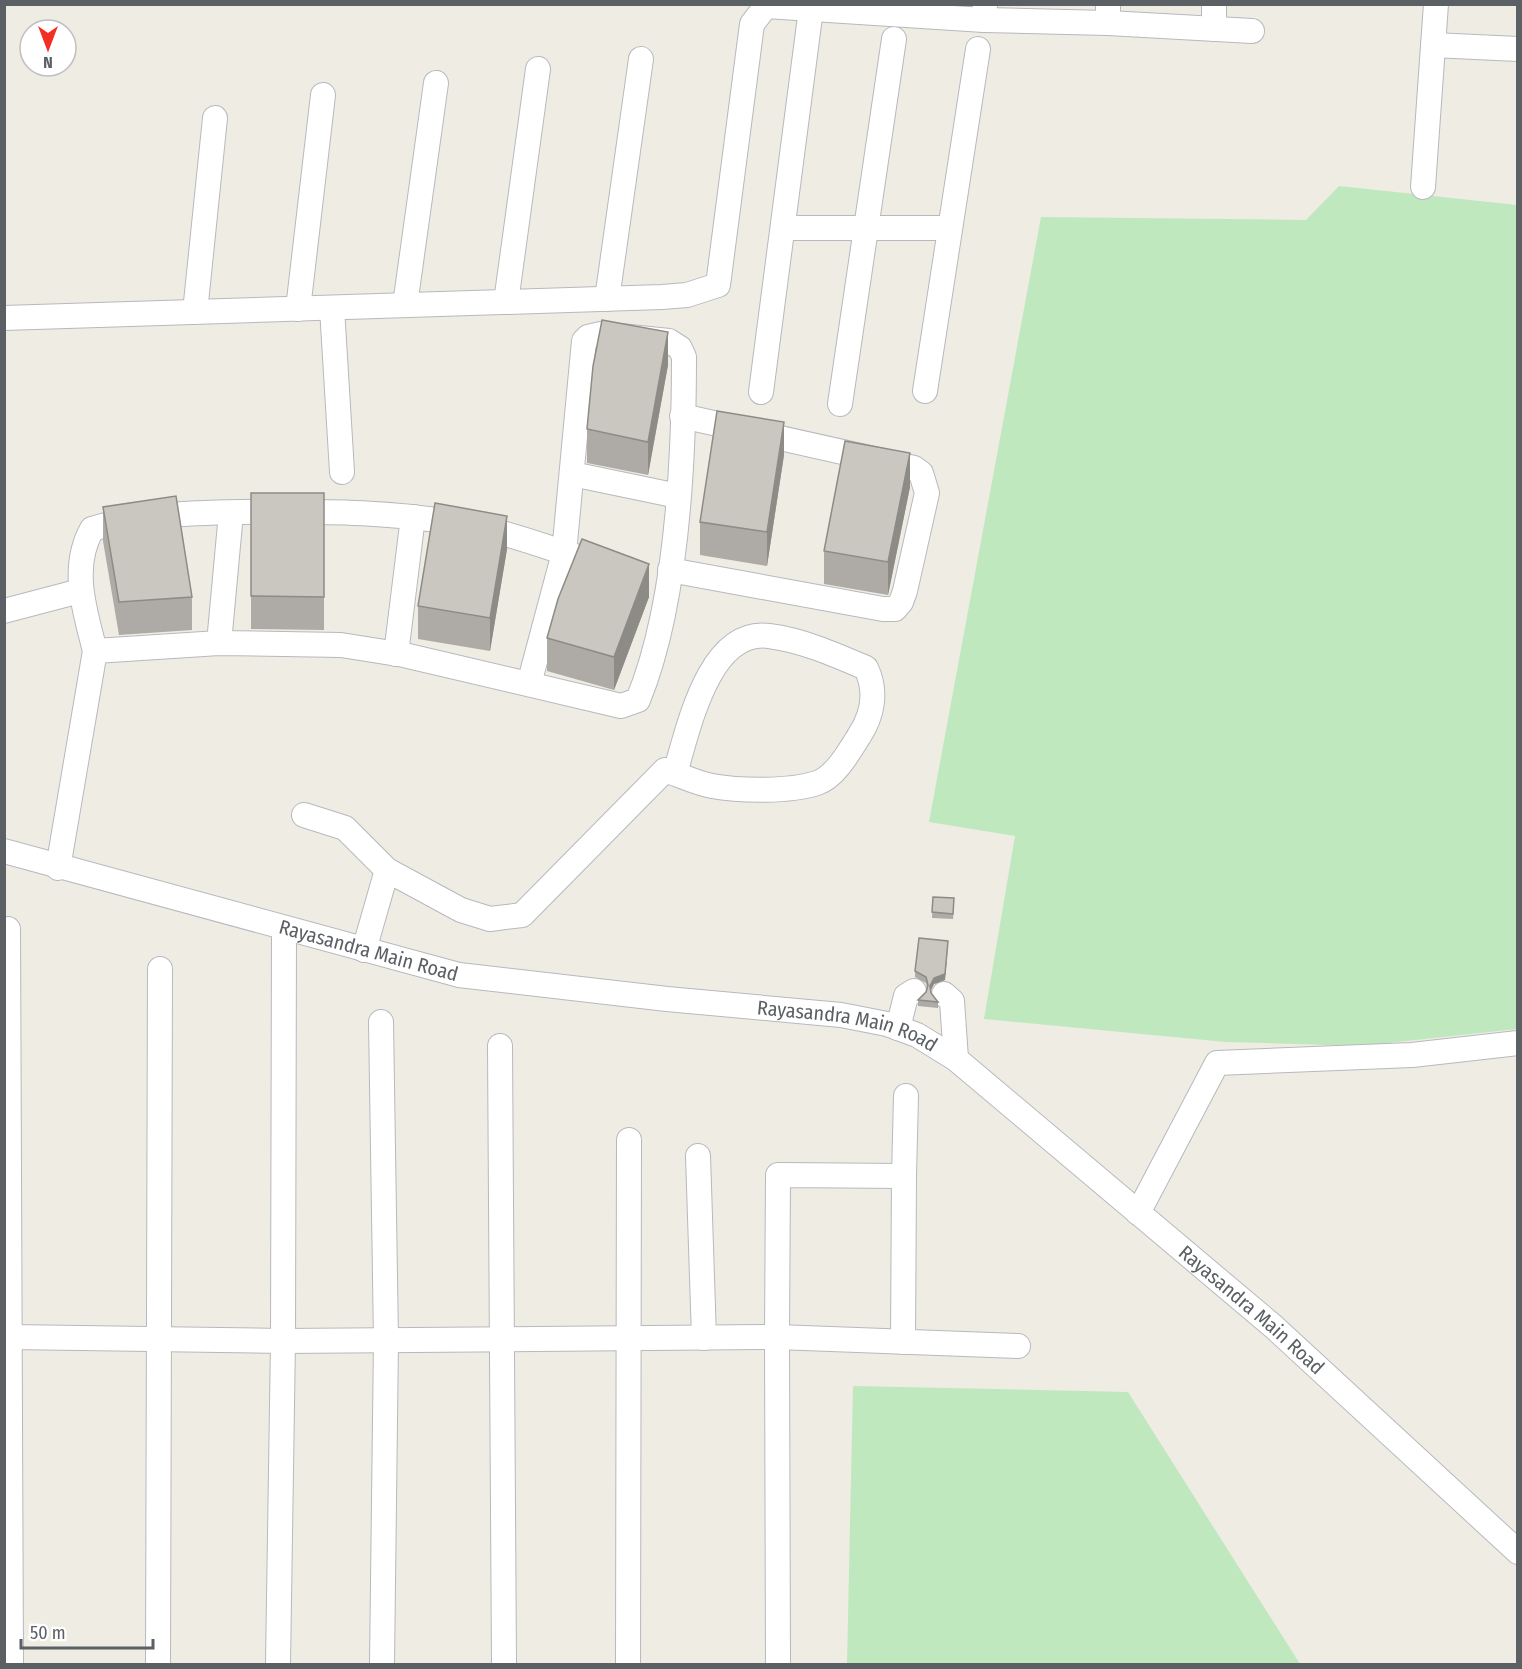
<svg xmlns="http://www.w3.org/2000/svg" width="1522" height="1669" viewBox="0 0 1522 1669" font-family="'Fira Sans Condensed',sans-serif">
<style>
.green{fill:#bfe8be}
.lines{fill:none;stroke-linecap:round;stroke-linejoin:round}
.minor-casing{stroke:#b6b9be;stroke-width:26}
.minor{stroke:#fff;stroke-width:24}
.wall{fill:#aeaaa5}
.shaded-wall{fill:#8d8b86}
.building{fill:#cac6c0;stroke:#8d8b86;stroke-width:1.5}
.labels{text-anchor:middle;stroke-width:6;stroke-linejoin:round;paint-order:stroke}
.street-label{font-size:20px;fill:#5b6065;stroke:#fff}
</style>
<rect width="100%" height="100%" fill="#efece3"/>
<path class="green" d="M1339 186 1517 205V1029L1360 1046 1226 1042 984 1019 1015 836 929 822 1041 217 1306 220Z
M853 1386 1128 1392 1300 1664H847Z"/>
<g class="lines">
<defs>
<g id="minor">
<path d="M1214 4V29"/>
<path d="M984 20 1108 23V4"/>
<path d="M1108 23 1252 31"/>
<path d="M1433 45 1518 49"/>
<path d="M1423 187 1436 4"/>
<path d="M783 228H949"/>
<path d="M607 299 641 59"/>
<path d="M506 302 538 69"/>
<path d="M405 305 436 83"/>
<path d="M332 308 342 472"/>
<path d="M298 309 323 95"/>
<path d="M195 312 215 118"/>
<path d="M4 318 662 297 687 295 718 285 752 24 766 6 984 20 985 4"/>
<path d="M925 391 978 49"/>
<path d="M761 392 811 9"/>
<path d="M840 404 894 39"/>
<path d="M572 474 678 496"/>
<path d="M670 570 883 609H895L901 602 905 591 927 493 921 473 914 468 682 416"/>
<path d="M4 611 80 591"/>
<path d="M219 643 231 513"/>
<path d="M95 651C85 611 70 568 92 529 139 514 193 513 241 512 322 511 403 511 482 528 514 535 546 547 578 557"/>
<path d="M396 654 413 517"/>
<path d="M304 815 345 828 387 870"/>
<path id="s1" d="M4 851 459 975 667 999 841 1015 887 1024 917 1035 956 1059 1274 1327 1518 1552"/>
<path d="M58 868 95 651 219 643 341 645 404 655 621 706 638 700C677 605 684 460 684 357L680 348 669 341 601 334 588 337 584 341 564 553 529 684"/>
<path d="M8 929 11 1664"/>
<path d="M364 950 387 870 461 910 490 919 522 915 665 770C680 775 696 783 712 786 740 791 790 792 817 783 835 777 849 752 859 736 873 715 877 691 866 668 836 655 802 640 769 636 708 628 688 731 675 773"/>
<path d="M944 994 952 1001 956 1059"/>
<path d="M381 1022 386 1340 382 1664"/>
<path d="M898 1028 906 996 914 991"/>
<path d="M500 1046 504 1664"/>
<path d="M906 1096 904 1176 778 1175 777 1337 1018 1346"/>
<path d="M698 1156 704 1338"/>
<path d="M1138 1213 1217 1063 1412 1055 1518 1043"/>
<path d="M10 1337 283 1341 777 1337 778 1664"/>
<path d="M903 1342 904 1176"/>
<path d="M158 1664 160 969"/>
<path d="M278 1664 283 1341 284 928"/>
<path d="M628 1664 629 1140"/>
</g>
</defs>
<use href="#minor" class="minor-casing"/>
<use href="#minor" class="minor"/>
</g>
<path class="wall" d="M668 365 648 475 587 463V429Z
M784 455 767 566 700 555V522Z
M910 487 888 595 824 584V551Z
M251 493H324V630L251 629Z
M103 507 192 597V630L119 635 103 541Z
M507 549 490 651 418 639V606Z
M649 597 614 690 547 671V638Z
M933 897 954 903 953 919 932 918Z
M948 946 945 980 934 984 930 991 931 993 938 1002V1008L918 1006V1000L926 992 927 988 926 983 915 977V971Z"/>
<path class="shaded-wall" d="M668 332V365L648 475V442Z
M784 422V455L767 566V532Z
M910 453V487L888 595V562Z
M507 516V549L490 651V618Z
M649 564V597L614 690V657Z
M948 941 945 980 934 984 930 992V986Z"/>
<path class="building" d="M602 320 668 332 648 442 587 429 593 366Z
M717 411 784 422 767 532 700 522Z
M845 441 910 453 888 562 824 551Z
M251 493H324V597L251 596Z
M176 496 192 597 119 602 103 507Z
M435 503 507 516 490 618 418 606Z
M582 539 649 564 614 657 547 638 558 599Z
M933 897 954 898 953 914 932 912Z
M919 938 948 941 945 974 934 978 930 986 931 993 938 1002 918 1000 926 992 928 985 926 977 915 971Z"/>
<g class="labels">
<g class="street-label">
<text dy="7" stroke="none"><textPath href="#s1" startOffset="378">Rayasandra Main Road</textPath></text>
<text dy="7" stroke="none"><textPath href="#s1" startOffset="864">Rayasandra Main Road</textPath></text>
<text dy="7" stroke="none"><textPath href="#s1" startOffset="1368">Rayasandra Main Road</textPath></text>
</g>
</g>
<rect width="1522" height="1669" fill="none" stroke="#5b6065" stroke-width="12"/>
<g transform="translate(48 48) rotate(180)"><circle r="28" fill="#ffffff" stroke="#bdbfc1" stroke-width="1.5"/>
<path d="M0-4.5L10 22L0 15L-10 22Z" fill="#f32e24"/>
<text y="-9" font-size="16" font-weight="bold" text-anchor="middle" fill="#5b6065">N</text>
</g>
<path d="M21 1639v9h132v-9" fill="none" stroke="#5b6065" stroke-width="3"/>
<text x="30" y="1639" font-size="18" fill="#5b6065" stroke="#ffffff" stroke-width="4.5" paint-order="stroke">50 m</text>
</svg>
